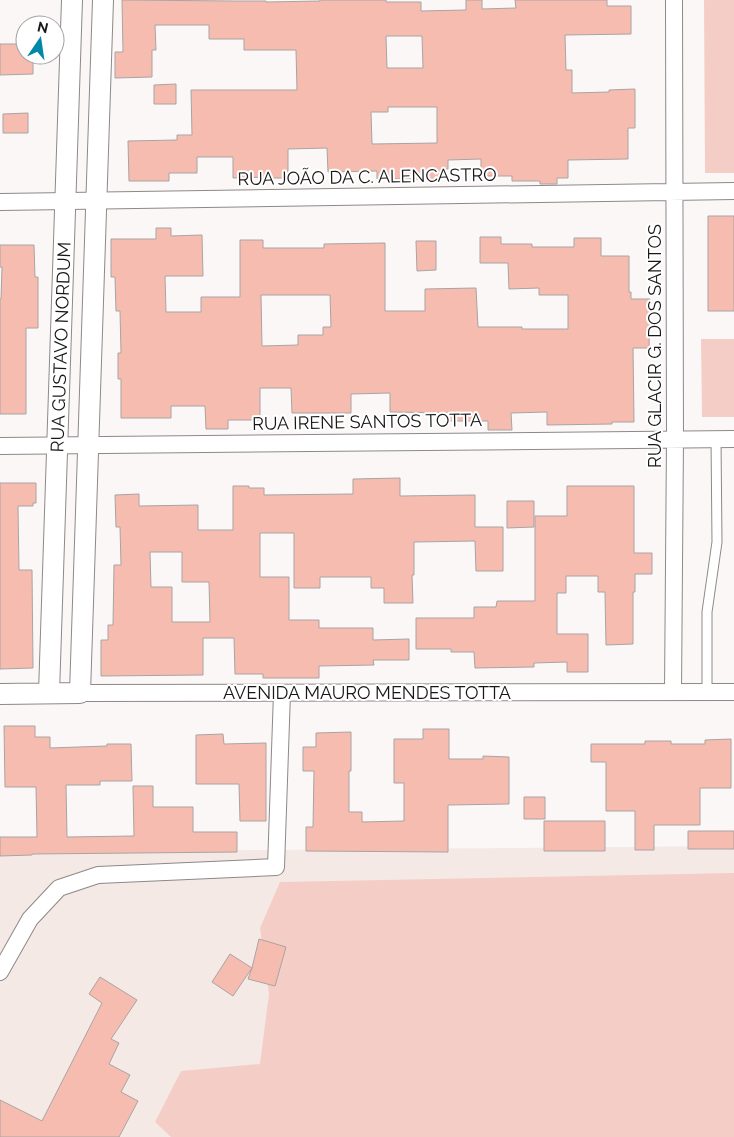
<svg xmlns="http://www.w3.org/2000/svg" width="734" height="1137" viewBox="0 0 734 1137" font-family="Raleway,sans-serif">
<style>
.built{fill:#f5e9e6}
.green{fill:#f4cec6}
.building{fill:#f7bcb0;stroke:#a8a4a3;fill-rule:evenodd}
.lines{fill:none;stroke-linecap:round;stroke-linejoin:round}
.service-casing{stroke:#8c8988;stroke-width:11}
.minor-casing{stroke:#8c8988;stroke-width:18}
.tertiary-casing{stroke:#8c8988;stroke-width:22}
.service{stroke:#fff;stroke-width:9}
.minor{stroke:#fff;stroke-width:16}
.tertiary{stroke:#fff;stroke-width:20}
.labels{text-anchor:middle;stroke-width:4;stroke-linejoin:round;paint-order:stroke}
.street-label{font-size:18px;fill:#181717;stroke:#fff}
</style>
<rect width="100%" height="100%" fill="#fcf7f7"/>
<path class="built" d="M734 846V1137H0V851L266 850Z"/>
<path class="green" d="M704 0H734V173H705Z
M701 339H734V417H702Z
M734 873V1137H171L155 1122 181 1071 260 1064 269 994 260 928 280 882Z"/>
<path class="building" d="M122 0 235 1H266V2L320 1V0H386V2H421V11L466 10V0H482V9L516 8 515 0H607V6H631V34L565 35 566 70H572V93L609 92V90L635 89V128H628V159L568 160V178H557V184H540V181H512V176H481V159L448 160V169H441L440 179H377V171L328 172 327 148 288 149V178H269V177L233 178V157H197V173H169V181H129L128 141 177 140V135H192L191 90H297L296 50H244V39H209V25H155L156 50H152V77L115 78V52H123ZM386 36H422L423 68H387ZM388 107H437V143L372 144 371 112H388Z
M0 44H25V55H33V74L0 75Z
M176 84V104H154V85Z
M28 113V133H3V114Z
M708 216H734V311H708Z
M156 228H171V236L202 235 203 276H165L166 312H201V297H240V240H263V248H324V244L385 243V311H425V289L476 288 478 327H522V329H568V295H539V288L509 289 508 263H480V237H501V244H532V247H574V238H601V256H629V292H631V299H650L649 348H633L634 422H612V424L547 425V412L511 413 512 430H488V421H449V413L390 412V393L351 394V413H292L291 388H260V420H228V429H206L205 406H171V418H121V379H118V353H121L120 311H116L115 277H111V239H156ZM261 295H330L331 327H323V335H298V345L262 346Z
M416 241H436V270L417 271Z
M0 245H34L35 277H38V328H26V414H0V299H1L2 267H0Z
M400 478V496L475 495V527H503V571H476L475 541 414 542V575H412L413 603H384V588H371V577H320V588H294V533H260V577H289V620H319V628H373V640L409 639V660H373L374 665 319 666V678H263V674H235L234 638H203V675L101 676V640H108V625H113L114 565H121L120 527H116L115 495 139 494V506L198 505V530H233V486H249V488H264V495L353 494V479ZM150 552H182V582H209L210 622H172V587H151Z
M0 483H36V503H33V506H18L19 570H32L33 668 0 669Z
M567 486H634V553H652V574H635V592H633V644L606 645 605 592H598V576H566V593H557V634H588V672H567V662L534 663V667L475 668 474 652H451V649H416V618H474V607H496L497 601H535V516H567Z
M507 501H534V527L507 528Z
M4 726H35V737H50V748L107 746V744H131L132 781H100V785H66L67 837 134 836 133 786H153V807H193V832H237V852L32 854V855L0 856V837H37L36 787H5Z
M423 729H449V759H483V756L509 757V804L448 805V852L306 851V827H313L314 771H303V747H316V733L351 732V771H349V812H362V822L404 821V783H394V739H423Z
M223 734 224 744 266 743V821H240L239 784H196V735Z
M731 739V788H700V825H654V850H635V811H606V762H591V744H645V741H671V744H705V740Z
M524 797H545V819H524Z
M544 821H605V851H544Z
M688 831H734V849H688Z
M259 939 286 947 275 986 248 979 252 968 233 996 212 982 230 954 252 968Z
M100 977 137 1000 111 1039 119 1043 109 1064 130 1075 121 1092 138 1101 119 1137H0V1100L42 1121 102 1003 89 994Z"/>
<g class="lines">
<defs>
<path id="service" d="M707 692V612L717 542 716 439"/>
<path id="minor" d="M0 202 734 191
M0 446 734 439
M673 692 675 439 674 0
M80 693 734 692
M0 972 30 919 59 888 98 875 276 867 282 693"/>
<path id="tertiary" d="M49 693 72 0
M0 694 80 693 103 0"/>
</defs>
<use href="#service" class="service-casing"/>
<use href="#minor" class="minor-casing"/>
<use href="#tertiary" class="tertiary-casing"/>
<use href="#service" class="service"/>
<use href="#minor" class="minor"/>
<use href="#tertiary" class="tertiary"/>
</g>
<g class="labels">
<g class="street-label">
<text transform="translate(367 177) rotate(-1)" y="6">RUA JOÃO DA C. ALENCASTRO</text>
<text transform="translate(655 346) rotate(-90)" y="6">RUA GLACIR G. DOS SANTOS</text>
<text transform="translate(61 347) rotate(-88)" y="6">RUA GUSTAVO NORDUM</text>
<text transform="translate(367 422) rotate(-1)" y="6">RUA IRENE SANTOS TOTTA</text>
<text x="367" y="699">AVENIDA MAURO MENDES TOTTA</text>
</g>
</g>
<g transform="translate(40 40) rotate(13)"><circle r="24" fill="#ffffff" stroke="#a3a2a2"/>
<path d="M0-4L9 19L0 12L-9 19Z" fill="#0088a8"/>
<text y="-8" font-size="14" font-weight="bold" text-anchor="middle" fill="#181717">N</text>
</g>
</svg>
